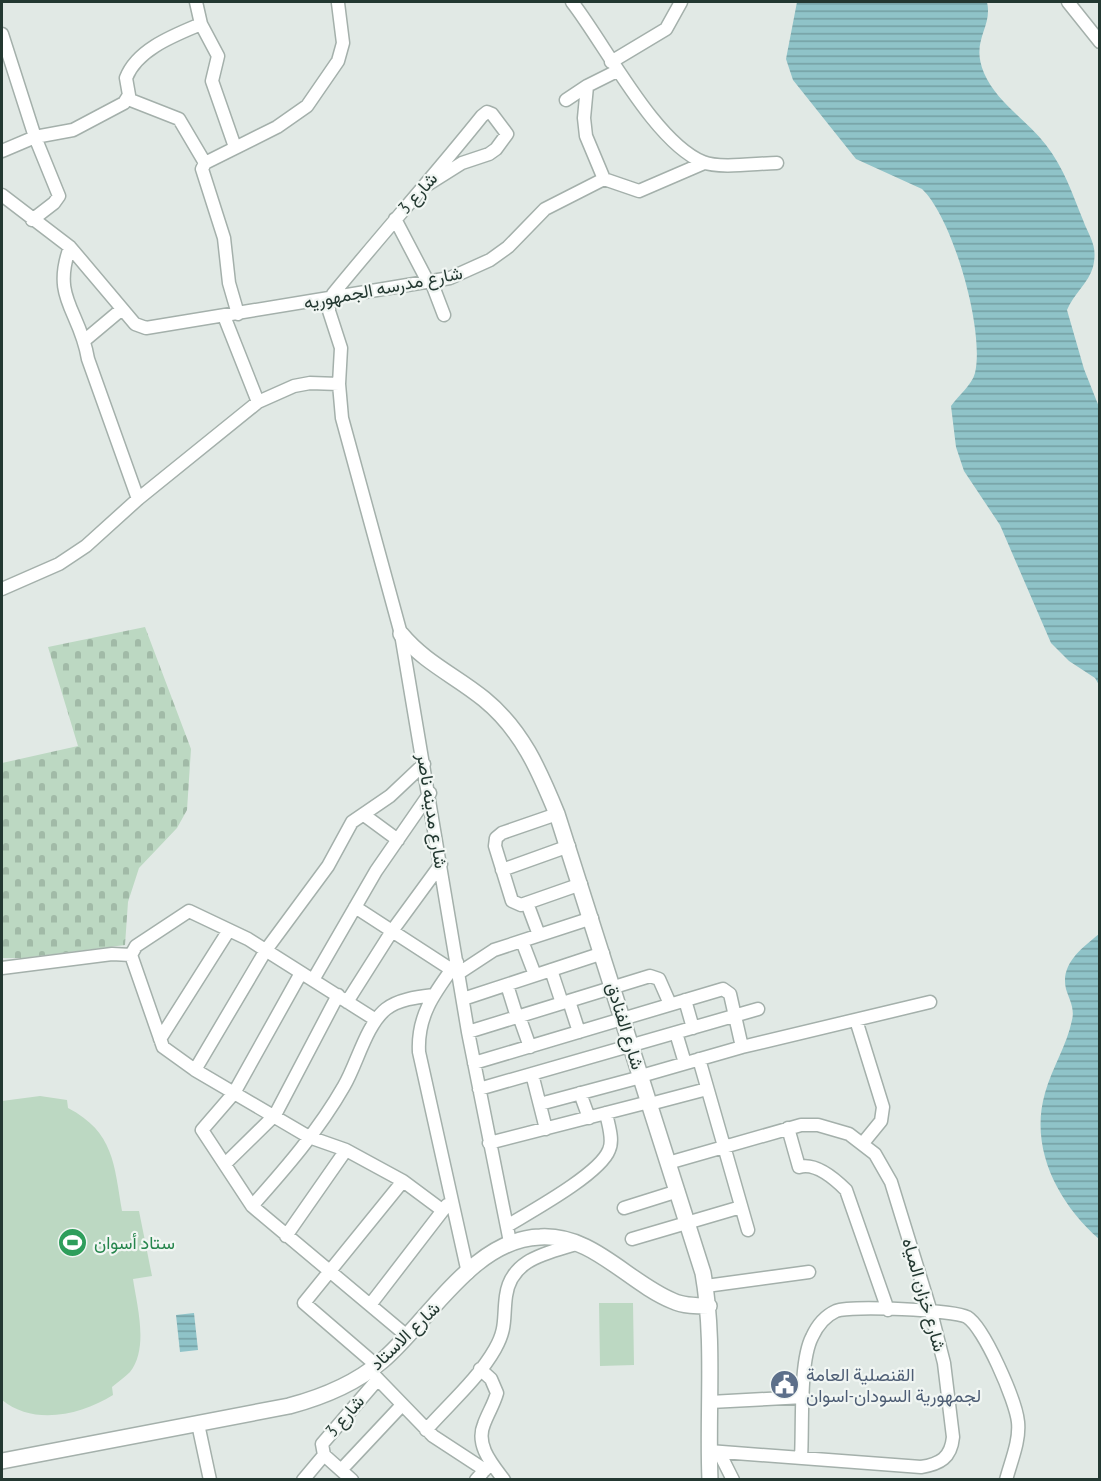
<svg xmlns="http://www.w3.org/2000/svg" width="1101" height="1481" viewBox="0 0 1101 1481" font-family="'PT Sans Narrow',Vazirmatn,sans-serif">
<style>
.cemetery{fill:url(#cemetery-stones)}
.pitch{fill:#bcd8c2}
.water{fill:url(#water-rules)}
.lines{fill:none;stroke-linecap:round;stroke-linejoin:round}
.minor-casing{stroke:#a4b0ab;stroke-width:15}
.tertiary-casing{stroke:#a4b0ab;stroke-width:18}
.minor{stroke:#fff;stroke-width:12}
.tertiary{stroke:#fff;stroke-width:15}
.labels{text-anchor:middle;stroke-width:4.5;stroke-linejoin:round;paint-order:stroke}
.street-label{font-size:18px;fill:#233831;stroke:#f1f6f3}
.leisure-label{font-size:18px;fill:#27864d;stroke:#f1f6f3;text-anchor:start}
.service-label{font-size:18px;fill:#4e5e75;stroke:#f1f6f3;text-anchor:start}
</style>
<defs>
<pattern id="cemetery-stones" width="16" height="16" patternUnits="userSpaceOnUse" patternTransform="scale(1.5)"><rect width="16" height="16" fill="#bcd8c2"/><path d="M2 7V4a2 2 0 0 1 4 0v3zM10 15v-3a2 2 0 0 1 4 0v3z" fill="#a1baa7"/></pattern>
<pattern id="water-rules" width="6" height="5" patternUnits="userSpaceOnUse" patternTransform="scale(1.5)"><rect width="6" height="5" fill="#8fc3c8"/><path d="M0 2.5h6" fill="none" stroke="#749fa3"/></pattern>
</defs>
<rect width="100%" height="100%" fill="#e1e9e5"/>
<path class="cemetery" d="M145 627 191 749 187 810 177 828 139 868 128 902 125 945 23 958H2V763L78 746 48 647Z"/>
<path class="pitch" d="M40 1096 67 1100 68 1108C114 1132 114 1164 122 1211H139L152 1276 133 1279C137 1306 149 1348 130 1372 125 1377 118 1382 112 1387L113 1395C81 1415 34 1426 2 1400V1101Z
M599 1303H633L634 1365 600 1366Z"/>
<path class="water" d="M797 2H987C993 28 970 40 984 73 997 103 1027 120 1046 145 1064 168 1072 193 1083 220 1090 239 1098 245 1093 267 1089 282 1073 295 1067 310L1084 369 1099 407V685L1095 678 1069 661 1051 643 1000 525 964 471 956 447 951 406C958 396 972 385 975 373 985 331 953 218 922 189L856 159 793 80 786 59Z
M1099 934V1239C1058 1203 1029 1148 1045 1093 1052 1068 1067 1045 1072 1020 1075 1008 1069 999 1066 989 1060 964 1082 948 1099 934Z
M194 1313 198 1350 180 1352 176 1315Z"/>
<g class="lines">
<defs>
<path id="minor" d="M196 2 201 24 218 56 212 81 235 147
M572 2C605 44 654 142 703 162 720 169 758 163 777 163
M1068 2 1100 42
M2 34 35 137 2 151
M611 62 666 29 681 2
M587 86 584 118 586 136 604 179 639 191 704 163
M128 99 179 119 205 163
M566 100 587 86 617 71
M427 185 462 163 489 154 496 149 507 134 492 114 487 112 482 116C434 176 382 234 333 294L334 299 329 305V311L341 348 339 384 342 418 401 634 468 1032 510 1242
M2 195 70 247 135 324 146 328 450 278 490 260 508 247 545 209 604 179
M395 219 428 282
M32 220 54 203 59 196 35 137 73 130 124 103 129 95 126 78C137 49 175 35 201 24
M70 247C51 299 80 310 88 359L138 499
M431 281 444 315
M238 314 229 283 224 238 202 169 205 163 277 127 307 106 338 61 343 43 338 3
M224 316 258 402
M85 340 122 309
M2 589 59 564 86 546 138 499 258 402 294 386 310 383 339 384
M557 814 502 833 496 838 495 846 512 901 521 905 581 884
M364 815 398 840
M502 870 569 846
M527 903 539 935
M355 907 452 970
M522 941 535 975
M131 955 136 946 189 911 248 939 376 1020
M457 962C436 991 417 1014 419 1052L468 1273
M2 968 112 954 131 955 163 1047 195 1070 309 1137 346 1150
M551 970 562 1003
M301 973 234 1093 202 1130 252 1206 407 1336
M459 973 494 950 592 918
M313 980 376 871 430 793
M507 985 517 1017
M463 999 603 953
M685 1000 693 1028
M569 1001 579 1032
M347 1002 392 931 441 864
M519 1016 530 1047
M856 1020 883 1107 881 1121 863 1143
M468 1032 650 976 659 979 670 1004
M676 1033 685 1063
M160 1039 229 930
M699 1059 748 1230
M474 1063 723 989 730 994 742 1047
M195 1070 266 950 328 866 352 822 390 796 424 764
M532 1074 546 1129
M641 1076 742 1047 930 1002
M479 1089 758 1009
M580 1093 589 1118
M540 1104 641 1077
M650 1104 707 1089
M788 1128 799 1167C816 1162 835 1179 846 1190L888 1310
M489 1143 649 1102
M668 1163 801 1125H818L849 1134 875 1154 891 1182 931 1312 944 1363 953 1437C951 1458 940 1464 921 1467L709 1451
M225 1164 275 1115 338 995
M252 1206C285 1169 319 1130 344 1086 357 1064 366 1025 386 1009 399 999 418 997 434 995
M624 1208 678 1191
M507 1226C530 1212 600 1174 609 1150 614 1140 608 1124 606 1113
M286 1236 346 1150 403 1181
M632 1239 741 1207
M706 1286 809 1272
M370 1305 447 1205
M376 1365 304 1303 403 1181 442 1210
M480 1369 491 1379 497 1393C494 1404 488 1413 484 1424 475 1445 492 1464 504 1480
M370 1371 433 1436 485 1470
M710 1402 804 1397
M198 1424 210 1480
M426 1430C449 1404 478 1379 495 1349 507 1328 503 1318 506 1296 511 1258 548 1253 579 1243
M719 1452 733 1480
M801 1458C803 1428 799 1362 812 1337 817 1326 825 1316 836 1311 851 1305 954 1310 967 1317 984 1327 1016 1401 1018 1422 1020 1441 1011 1461 1006 1480
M341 1470 402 1405
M303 1480 324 1455
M352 1480 324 1455 322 1444 378 1379
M476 1480 490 1464"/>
<path id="tertiary" d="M401 634C425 663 456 676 484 699 522 730 539 770 557 814L703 1273C715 1341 707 1410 710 1480
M2 1461 289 1406C323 1397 355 1384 382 1361 429 1321 473 1239 540 1237 593 1234 627 1282 673 1301 683 1306 697 1306 709 1306"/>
</defs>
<use href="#minor" class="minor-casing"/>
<use href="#tertiary" class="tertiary-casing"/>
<use href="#minor" class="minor"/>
<use href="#tertiary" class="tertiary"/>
</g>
<defs>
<symbol id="stadium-disc" viewBox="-11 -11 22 22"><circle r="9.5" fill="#2e9e5b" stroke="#f1f6f3"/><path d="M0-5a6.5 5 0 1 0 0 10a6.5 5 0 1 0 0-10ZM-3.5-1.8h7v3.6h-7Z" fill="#fff"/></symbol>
<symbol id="civic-disc" viewBox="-11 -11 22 22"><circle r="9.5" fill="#5c6f8a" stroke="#f1f6f3"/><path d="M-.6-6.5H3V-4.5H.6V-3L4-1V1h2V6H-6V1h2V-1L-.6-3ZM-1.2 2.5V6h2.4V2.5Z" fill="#fff"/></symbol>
</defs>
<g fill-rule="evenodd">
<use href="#stadium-disc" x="56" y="1226" width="33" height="33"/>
<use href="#civic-disc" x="768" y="1368" width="33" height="33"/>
</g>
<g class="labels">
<g class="street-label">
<text transform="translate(418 193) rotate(-48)" y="6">شارع 3</text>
<text transform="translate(383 288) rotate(-11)" y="6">شارع مدرسه الجمهوريه</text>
<text transform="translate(432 811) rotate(81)" y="6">شارع مدينه ناصر</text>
<text transform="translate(625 1026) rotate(73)" y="6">شارع الفنادق</text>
<text transform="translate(924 1295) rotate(74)" y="6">شارع خزان المياه</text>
<text transform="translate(405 1336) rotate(-44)" y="6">شارع الاستاد</text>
<text transform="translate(345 1416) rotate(-49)" y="6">شارع 3</text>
</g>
<g class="leisure-label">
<text x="94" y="1249">ستاد أسوان</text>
</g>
<g class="service-label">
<text x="806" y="1381">القنصلية العامة<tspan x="806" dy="21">لجمهورية السودان-اسوان</tspan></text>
</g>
</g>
<rect width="1101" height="1481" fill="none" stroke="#233831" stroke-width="6"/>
</svg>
